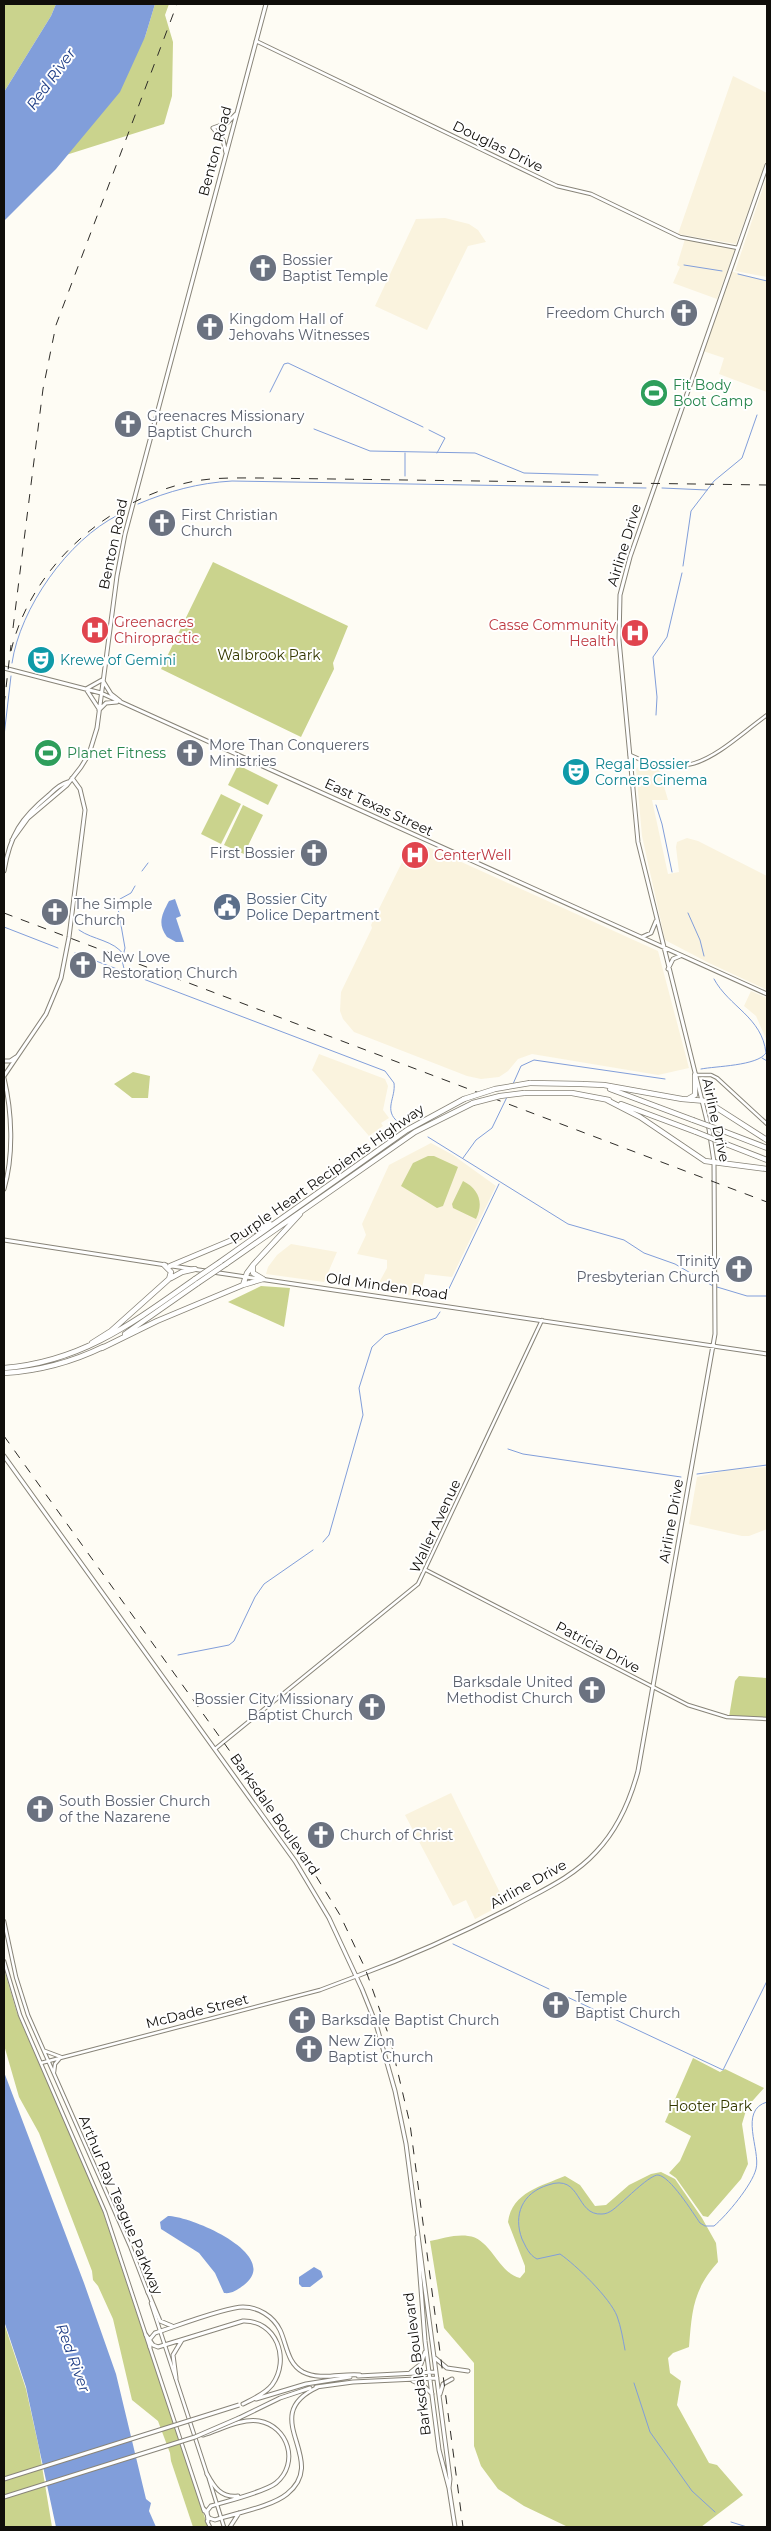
<svg xmlns="http://www.w3.org/2000/svg" width="771" height="2531" viewBox="0 0 771 2531" font-family="Montserrat,sans-serif">
<style>
.built{fill:#faf3de}
.green{fill:#cad38d}
.water{fill:#819eda}
.lines{fill:none;stroke-linecap:round;stroke-linejoin:round}
.stream{stroke:#819eda;stroke-width:1}
.minor-casing{stroke:#888478;stroke-width:4.5}
.major-casing{stroke:#888478;stroke-width:5}
.highway-casing{stroke:#888478;stroke-width:6}
.minor{stroke:#fff;stroke-width:2.5}
.major{stroke:#fff;stroke-width:3}
.highway{stroke:#fff;stroke-width:4.5}
.rail{stroke:#2e2c28;stroke-width:1;stroke-dasharray:9 9;stroke-linecap:butt}
.major-bridge-casing{stroke:#888478;stroke-width:5;stroke-linecap:butt}
.highway-bridge-casing{stroke:#888478;stroke-width:6;stroke-linecap:butt}
.major-bridge{stroke:#fff;stroke-width:3}
.highway-bridge{stroke:#fff;stroke-width:4.5}
.labels{text-anchor:middle;stroke-width:4;stroke-linejoin:round;paint-order:stroke}
.street-label{font-size:14px;fill:#100e0a;stroke:#fff}
.worship-label{font-size:14px;fill:#5b616d;stroke:#fff;text-anchor:start}
.leisure-label{font-size:14px;fill:#27864d;stroke:#fff;text-anchor:start}
.health-label{font-size:14px;fill:#be3a42;stroke:#fff;text-anchor:start}
.park-label{font-size:14px;fill:#343800;stroke:#fff}
.culture-label{font-size:14px;fill:#0d838f;stroke:#fff;text-anchor:start}
.service-label{font-size:14px;fill:#4e5e75;stroke:#fff;text-anchor:start}
.water-label{font-size:15px;font-style:italic;fill:#224087;stroke:#fff}
</style>
<rect width="100%" height="100%" fill="#fefcf4"/>
<path class="built" d="M733 76 767 93V159L736 244 678 234Z
M767 176V277L735 271Z
M445 218 469 224 478 230 486 242 468 246 427 330 375 306 416 219Z
M685 239 735 249 717 299 673 283 680 267 677 265Z
M730 271 767 281V392L719 374 724 358 703 351Z
M641 764 659 769 668 800H652L668 874 679 872 676 847 677 842 687 838 698 841 767 876V990L709 963 665 940 642 836 636 769Z
M415 841 658 951 689 1068 658 1075 532 1054 518 1059 508 1071 499 1077 481 1079 467 1076 354 1032 343 1019 340 1011 341 992 372 928 371 925 412 842Z
M751 991 767 998V1041L756 1016 744 1006Z
M319 1054 385 1079 388 1086 383 1110 389 1118 381 1123 383 1126 369 1136 312 1070Z
M431 1143 453 1155 496 1186 452 1277 425 1274 420 1297 375 1290 387 1268V1260L357 1254 366 1235 362 1224 389 1165Z
M291 1244 337 1252 324 1282 266 1274 268 1267 277 1255Z
M767 1467V1529L749 1536H742L689 1524 697 1477 728 1470Z
M451 1793 505 1903 475 1919 466 1900 453 1906 405 1815Z"/>
<path class="green" d="M4 4H56L51 16 4 92Z
M155 4H169L165 15 173 42 172 96 164 124 66 155 145 37Z
M213 562 348 626 333 663 334 669 301 737 161 669Z
M238 765 278 785 268 805 228 785Z
M221 794 241 804 221 844 201 834Z
M243 805 263 815 244 854 224 845Z
M133 1072 150 1076 148 1098H132L114 1084Z
M428 1156H434L458 1167 443 1206 437 1208 401 1186 413 1163Z
M463 1181C479 1189 484 1203 476 1219L453 1208 452 1204Z
M261 1286 290 1288 284 1327 228 1302Z
M739 1676 767 1678V1719L729 1717 735 1681Z
M4 1969 17 2013 100 2203 208 2527H193L171 2461 170 2453 158 2421 132 2400 113 2319 98 2286 93 2280 92 2271 39 2133 19 2097 4 2045Z
M693 2058 720 2072 725 2069 764 2088 747 2107 742 2124 748 2164 741 2179 708 2217 703 2216 676 2178 669 2173 680 2161 691 2136 665 2122Z
M661 2172 675 2179 702 2218 716 2243 718 2262C693 2290 692 2310 689 2347L673 2353 668 2358 670 2373 681 2381 677 2405 709 2463 717 2465 743 2495 701 2527H568L524 2506 498 2489 481 2466 474 2446V2363L444 2328 430 2241C441 2239 456 2234 468 2236 491 2238 498 2273 520 2278L525 2272V2266L508 2222C512 2192 542 2186 565 2176L580 2185 595 2206 606 2205 629 2185 651 2174Z
M4 2323 26 2389 39 2448 52 2527H4Z"/>
<path class="water" d="M56 4H155L145 37 120 92 56 169 4 221V92L51 16Z
M175 899 181 916 176 918 184 942H176L167 937C157 924 162 914 169 901Z
M4 2072 84 2283 116 2374 146 2499 151 2503 149 2511 156 2527H56L26 2387 4 2321Z
M168 2216C191 2216 283 2255 244 2285 237 2290 232 2294 224 2293L215 2273 199 2253 161 2229 160 2222Z
M314 2267 321 2271 323 2277 310 2287H302L299 2284V2277Z"/>
<g class="lines">
<path class="stream" d="M684 265 722 271
M738 274 767 281
M270 392 284 364 288 363 423 427
M314 429 370 451 475 453 524 473 598 475
M429 430 445 438 437 453
M405 476V453
M662 488 707 490
M138 504C169 491 198 483 232 481L646 488
M683 566 691 511 714 481 742 458 757 415
M12 663C20 608 68 540 118 515
M656 715 657 697 653 657 667 637 682 573
M4 736 11 676
M656 805 662 824 672 872
M142 871 148 863
M120 899 131 893 135 886
M118 908 125 948 123 956
M688 913 700 940 704 956
M4 927 58 948
M79 930C93 940 114 940 124 955
M75 953 385 1071 394 1083C396 1098 383 1110 398 1122
M122 960 125 973
M762 1058 767 1061
M701 1069C716 1066 757 1066 766 1053 762 1017 729 1007 714 979
M513 1084 521 1066 534 1060 665 1079
M428 1137 568 1224 624 1240 644 1253 675 1264 713 1286
M463 1158 476 1140 492 1128 507 1097
M717 1287 747 1296H767
M444 1299 499 1184
M508 1449 523 1454 681 1477
M697 1474 767 1465
M323 1542 329 1535 363 1415 359 1388 372 1347 385 1335 436 1318 440 1312
M178 1655 229 1645 234 1641 255 1597 264 1584 313 1550
M453 1944 549 1989
M563 1995 723 2070 767 1981
M625 2350C623 2339 621 2327 617 2316 610 2298 576 2265 560 2254L537 2259C529 2255 526 2247 522 2239 513 2215 522 2193 548 2185 582 2173 575 2216 602 2214 610 2214 616 2207 622 2202 628 2197 650 2175 658 2175 670 2176 693 2213 700 2223L705 2226H714C727 2215 752 2185 756 2169 761 2150 738 2110 767 2102
M634 2383 650 2432 692 2491 715 2512
M731 2522 747 2527"/>
<defs>
<path id="minor" d="M256 41 557 186 591 194 680 237 738 248
M630 755C692 785 718 751 767 715
M695 1075H711L717 1078 767 1124
M426 1570 688 1705 727 1717 767 1719
M215 1749 418 1584 542 1320
M4 1921 16 1977 28 2015 130 2246 148 2293
M4 1961 20 2015 105 2212 204 2511
M45 2051 61 2057 55 2064 54 2072
M41 2063 320 1990 357 1976
M151 2303 207 2474
M209 2479 224 2527
M207 2521 210 2527"/>
<path id="major" d="M226 153 223 140 213 128 227 123 236 114
M4 668 101 693 767 994
M103 681 111 694 120 701
M86 689 99 709
M86 689 102 680
M99 710 106 703 117 702
M12 840 28 818 67 785 81 767 89 754 97 728 117 576 125 534 266 4
M4 871C10 835 21 818 49 795 54 790 60 784 68 782
M642 937 651 933 656 921
M668 969 673 959 680 956
M4 1061H10L16 1057
M4 1076 46 1014 61 978 69 937 85 810 80 789 72 778
M4 1078C12 1112 14 1155 4 1189
M4 1240 166 1265
M172 1266 767 1354
M4 1456 295 1861 329 1918 362 1989 376 2024 395 2091 406 2144 450 2479 449 2488
M357 1976C411 1956 462 1933 514 1906 543 1890 573 1877 596 1852 618 1829 630 1801 638 1771L715 1334 714 1162 709 1129 638 842 619 640 620 595 630 557 767 165
M417 2237 425 2341 439 2450 449 2488 455 2527
M148 2292 160 2321 172 2326
M146 2335 153 2345 158 2347 243 2321C276 2320 291 2359 272 2385 265 2394 253 2399 243 2404
M150 2347V2339L155 2333C174 2327 225 2307 243 2307 258 2307 273 2316 280 2330 287 2345 287 2363 303 2372 320 2381 342 2373 360 2375
M435 2358 447 2368 468 2371
M411 2372 421 2364 425 2352
M358 2376 436 2372
M176 2378 173 2355 182 2340
M413 2381 423 2385 432 2394
M316 2387 353 2382 437 2378
M440 2394 443 2384 452 2379
M256 2399 306 2384 350 2377
M239 2418 280 2398 310 2388
M203 2435C220 2430 241 2418 259 2421 288 2426 300 2463 276 2483 265 2492 227 2501 211 2506L207 2511 208 2521
M207 2474C214 2487 221 2498 238 2496
M204 2509 209 2518 215 2520C235 2513 271 2507 287 2494 331 2459 255 2416 318 2387
M230 2527 239 2513"/>
<path id="highway" d="M530 1083 583 1084
M581 1084 604 1085 682 1099 706 1101 767 1140
M610 1089 693 1120
M524 1093H572L609 1100
M688 1099 695 1095V1075
M607 1100 640 1117 705 1161 767 1169
M621 1104 696 1132
M723 1131 767 1148
M726 1144 767 1160
M220 1262 407 1130 464 1099
M226 1264 415 1132 473 1103
M170 1266 270 1224
M253 1266V1273L263 1279
M171 1278 182 1272 195 1269
M243 1285 263 1279
M125 1334 198 1283
M92 1343 111 1331 169 1279 171 1272 164 1265
M102 1348 157 1321 243 1285 247 1273 253 1265 300 1214
M4 1368C82 1362 134 1322 195 1279
M4 1373C39 1371 72 1362 103 1347"/>
</defs>
<use href="#minor" class="minor-casing"/>
<use href="#major" class="major-casing"/>
<use href="#highway" class="highway-casing"/>
<use href="#minor" class="minor"/>
<use href="#major" class="major"/>
<use href="#highway" class="highway"/>
<path class="rail" d="M13 628 43 389 56 325 177 4
M11 651C30 569 105 502 186 483 210 477 236 478 261 478L767 485
M4 705 11 645
M4 913 767 1202
M4 1436 295 1842 340 1915 365 1968 390 2039 410 2124 463 2527"/>
<defs>
<path id="major-bridge" d="M4 2479 239 2405
M4 2497 195 2437 239 2418"/>
<path id="highway-bridge" d="M464 1099 495 1089 530 1083
M473 1103 500 1096 524 1093
M693 1120 723 1131
M696 1132 726 1144
M195 1279 220 1262
M198 1283 226 1264"/>
</defs>
<use href="#major-bridge" class="major-bridge-casing"/>
<use href="#highway-bridge" class="highway-bridge-casing"/>
<use href="#major-bridge" class="major-bridge"/>
<use href="#highway-bridge" class="highway-bridge"/>
</g>
<defs>
<symbol id="church-disc" viewBox="-11 -11 22 22"><circle r="9.5" fill="#6b7280" stroke="#fff"/><path d="M-1.2-6h2.4v3.5h3.3v2.4h-3.3V6h-2.4V-.1h-3.3v-2.4h3.3Z" fill="#fff"/></symbol>
<symbol id="stadium-disc" viewBox="-11 -11 22 22"><circle r="9.5" fill="#2e9e5b" stroke="#fff"/><path d="M0-5a6.5 5 0 1 0 0 10a6.5 5 0 1 0 0-10ZM-3.5-1.8h7v3.6h-7Z" fill="#fff"/></symbol>
<symbol id="hospital-disc" viewBox="-11 -11 22 22"><circle r="9.5" fill="#e0444e" stroke="#fff"/><path d="M-5-5h3v3.5h4V-5h3V5h-3V1.5h-4V5h-3Z" fill="#fff"/></symbol>
<symbol id="theatre-disc" viewBox="-11 -11 22 22"><circle r="9.5" fill="#0f9aa8" stroke="#fff"/><path d="M-5-5.5Q0-4 5-5.5V0Q5 5 0 6Q-5 5-5 0ZM-3.3-2.5H-1v1.5H-3.3ZM1-2.5H3.3v1.5H1ZM-2.8 1Q0 5.5 2.8 1Z" fill="#fff"/></symbol>
<symbol id="civic-disc" viewBox="-11 -11 22 22"><circle r="9.5" fill="#5c6f8a" stroke="#fff"/><path d="M-.6-6.5H3V-4.5H.6V-3L4-1V1h2V6H-6V1h2V-1L-.6-3ZM-1.2 2.5V6h2.4V2.5Z" fill="#fff"/></symbol>
</defs>
<g fill-rule="evenodd">
<use href="#church-disc" x="247" y="252" width="32" height="32"/>
<use href="#church-disc" x="668" y="297" width="32" height="32"/>
<use href="#church-disc" x="194" y="311" width="32" height="32"/>
<use href="#stadium-disc" x="638" y="377" width="32" height="32"/>
<use href="#church-disc" x="112" y="408" width="32" height="32"/>
<use href="#church-disc" x="146" y="507" width="32" height="32"/>
<use href="#hospital-disc" x="79" y="614" width="32" height="32"/>
<use href="#hospital-disc" x="619" y="617" width="32" height="32"/>
<use href="#theatre-disc" x="25" y="644" width="32" height="32"/>
<use href="#stadium-disc" x="32" y="737" width="32" height="32"/>
<use href="#church-disc" x="174" y="737" width="32" height="32"/>
<use href="#theatre-disc" x="560" y="756" width="32" height="32"/>
<use href="#church-disc" x="298" y="837" width="32" height="32"/>
<use href="#hospital-disc" x="399" y="839" width="32" height="32"/>
<use href="#civic-disc" x="211" y="891" width="32" height="32"/>
<use href="#church-disc" x="39" y="896" width="32" height="32"/>
<use href="#church-disc" x="67" y="949" width="32" height="32"/>
<use href="#church-disc" x="723" y="1253" width="32" height="32"/>
<use href="#church-disc" x="576" y="1674" width="32" height="32"/>
<use href="#church-disc" x="356" y="1691" width="32" height="32"/>
<use href="#church-disc" x="24" y="1793" width="32" height="32"/>
<use href="#church-disc" x="305" y="1819" width="32" height="32"/>
<use href="#church-disc" x="540" y="1989" width="32" height="32"/>
<use href="#church-disc" x="286" y="2004" width="32" height="32"/>
<use href="#church-disc" x="293" y="2033" width="32" height="32"/>
</g>
<g class="labels">
<g class="street-label">
<text transform="translate(498 146) rotate(26)" y="5">Douglas Drive</text>
<text transform="translate(215 151) rotate(-75)" y="5">Benton Road</text>
<text transform="translate(113 544) rotate(-78)" y="5">Benton Road</text>
<text transform="translate(624 545) rotate(-73)" y="5">Airline Drive</text>
<text transform="translate(379 807) rotate(25)" y="5">East Texas Street</text>
<text transform="translate(716 1120) rotate(78)" y="5">Airline Drive</text>
<text transform="translate(327 1174) rotate(-35)" y="5">Purple Heart Recipients Highway</text>
<text transform="translate(387 1286) rotate(8)" y="5">Old Minden Road</text>
<text transform="translate(671 1521) rotate(-80)" y="5">Airline Drive</text>
<text transform="translate(435 1526) rotate(-65)" y="5">Waller Avenue</text>
<text transform="translate(598 1647) rotate(28)" y="5">Patricia Drive</text>
<text transform="translate(275 1814) rotate(55)" y="5">Barksdale Boulevard</text>
<text transform="translate(528 1884) rotate(-29)" y="5">Airline Drive</text>
<text transform="translate(197 2011) rotate(-14)" y="5">McDade Street</text>
<text transform="translate(121 2205) rotate(67)" y="5">Arthur Ray Teague Parkway</text>
<text transform="translate(417 2364) rotate(-97)" y="5">Barksdale Boulevard</text>
</g>
<g class="worship-label">
<text x="282" y="265">Bossier<tspan x="282" dy="16">Baptist Temple</tspan></text>
<text x="665" y="318" text-anchor="end">Freedom Church</text>
<text x="229" y="324">Kingdom Hall of<tspan x="229" dy="16">Jehovahs Witnesses</tspan></text>
<text x="147" y="421">Greenacres Missionary<tspan x="147" dy="16">Baptist Church</tspan></text>
<text x="181" y="520">First Christian<tspan x="181" dy="16">Church</tspan></text>
<text x="209" y="750">More Than Conquerers<tspan x="209" dy="16">Ministries</tspan></text>
<text x="295" y="858" text-anchor="end">First Bossier</text>
<text x="74" y="909">The Simple<tspan x="74" dy="16">Church</tspan></text>
<text x="102" y="962">New Love<tspan x="102" dy="16">Restoration Church</tspan></text>
<text x="720" y="1266" text-anchor="end">Trinity<tspan x="720" dy="16">Presbyterian Church</tspan></text>
<text x="573" y="1687" text-anchor="end">Barksdale United<tspan x="573" dy="16">Methodist Church</tspan></text>
<text x="353" y="1704" text-anchor="end">Bossier City Missionary<tspan x="353" dy="16">Baptist Church</tspan></text>
<text x="59" y="1806">South Bossier Church<tspan x="59" dy="16">of the Nazarene</tspan></text>
<text x="340" y="1840">Church of Christ</text>
<text x="575" y="2002">Temple<tspan x="575" dy="16">Baptist Church</tspan></text>
<text x="321" y="2025">Barksdale Baptist Church</text>
<text x="328" y="2046">New Zion<tspan x="328" dy="16">Baptist Church</tspan></text>
</g>
<g class="leisure-label">
<text x="673" y="390">Fit Body<tspan x="673" dy="16">Boot Camp</tspan></text>
<text x="67" y="758">Planet Fitness</text>
</g>
<g class="health-label">
<text x="114" y="627">Greenacres<tspan x="114" dy="16">Chiropractic</tspan></text>
<text x="616" y="630" text-anchor="end">Casse Community<tspan x="616" dy="16">Health</tspan></text>
<text x="434" y="860">CenterWell</text>
</g>
<g class="park-label">
<text x="269" y="660">Walbrook Park</text>
<text x="710" y="2111">Hooter Park</text>
</g>
<g class="culture-label">
<text x="60" y="665">Krewe of Gemini</text>
<text x="595" y="769">Regal Bossier<tspan x="595" dy="16">Corners Cinema</tspan></text>
</g>
<g class="service-label">
<text x="246" y="904">Bossier City<tspan x="246" dy="16">Police Department</tspan></text>
</g>
<g class="water-label">
<text transform="translate(51 79) rotate(-54)" y="5">Red River</text>
<text transform="translate(73 2358) rotate(70)" y="5">Red River</text>
</g>
</g>
<rect width="771" height="2531" fill="none" stroke="#100e0a" stroke-width="10"/>
</svg>
